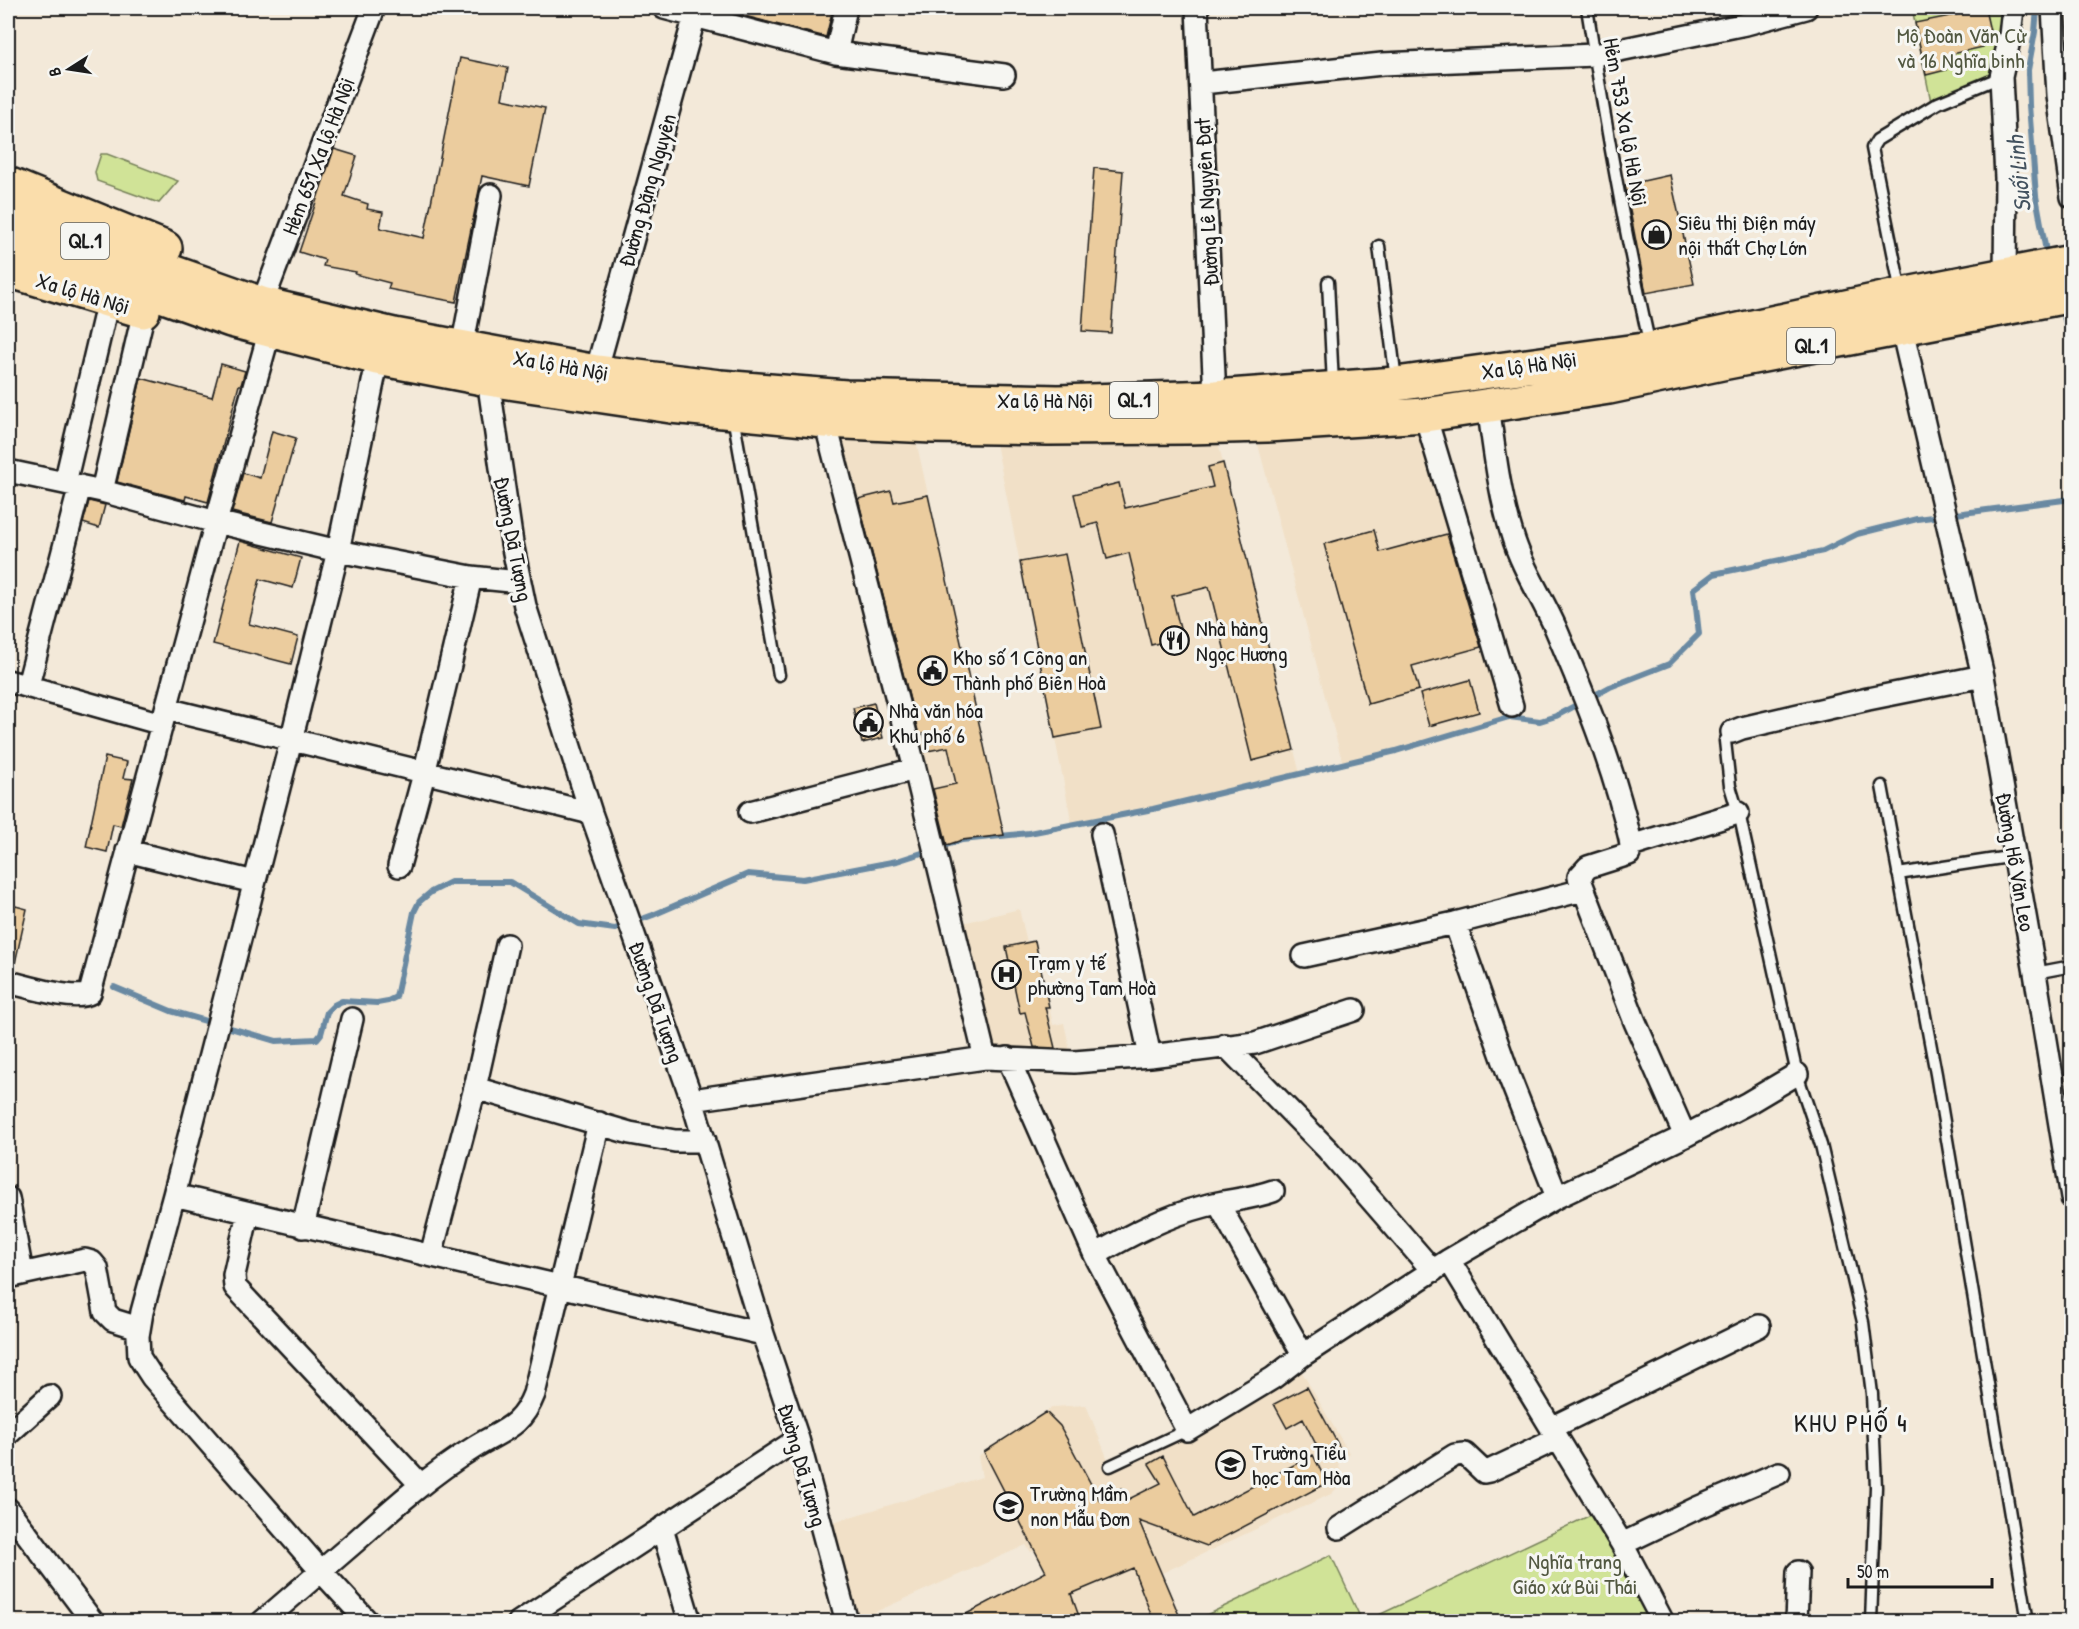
<svg xmlns="http://www.w3.org/2000/svg" width="2079" height="1629" viewBox="0 0 2079 1629" font-family="'Patrick Hand',sans-serif">
<style>
.built{fill:#f1e0c7}
.green{fill:#d0e397;stroke:#76805a;stroke-width:1.5}
.lines{fill:none;stroke-linecap:round;stroke-linejoin:round}
.stream{stroke:#6989a2;stroke-width:6}
.building{fill:#ebcc9e;stroke:#1c1c1c;stroke-width:1.5}
.lane-casing{stroke:#1c1c1c;stroke-width:15}
.street-casing{stroke:#1c1c1c;stroke-width:26}
.highway-casing{stroke:#1c1c1c;stroke-width:38}
.lane{stroke:#f6f6f2;stroke-width:10}
.street{stroke:#f6f6f2;stroke-width:21}
.highway{stroke:#faddab;stroke-width:33}
.labels{text-anchor:middle;stroke-width:6;stroke-linejoin:round;paint-order:stroke}
.shield{fill:#f6f6f2;stroke:#5d5d5c;stroke-width:1.5}
.shield-label{font-size:21px;font-weight:bold;fill:#1c1c1c}
.park-label{font-size:22px;fill:#525841;stroke:#f6f6f2}
.street-label{font-size:22px;fill:#1c1c1c;stroke:#f6f6f2}
.poi-label{font-size:22px;fill:#1c1c1c;stroke:#f6f6f2;text-anchor:start}
.water-label{font-size:24px;font-style:italic;fill:#43525f;stroke:#f6f6f2}
.quarter-label{font-size:26px;letter-spacing:1.5px;fill:#1c1c1c;stroke:#f6f6f2}
</style>
<rect width="100%" height="100%" fill="#f3e9d9"/>
<filter id="ink" filterUnits="userSpaceOnUse"><feTurbulence type="fractalNoise" baseFrequency=".0167" numOctaves="2"/><feDisplacementMap in="SourceGraphic" scale="12" xChannelSelector="R" yChannelSelector="G"/><feConvolveMatrix kernelMatrix="1 2 1 2 8 2 1 2 1" color-interpolation-filters="sRGB"/></filter>
<g filter="url(#ink)">
<path class="built" d="M704 8H839L831 45Z
M1421 425 1509 717 1433 740 1343 764 1256 437Z
M835 432 915 436 1004 835 962 840 940 847Z
M995 438H1217L1300 774 1153 809 1072 824Z
M1019 909 1027 942 1035 941 1053 1025 1064 1023 1071 1055 990 1051 959 924Z
M1299 1367 1349 1453 1337 1460 1344 1481 1331 1494 1162 1573 1182 1621H1069L1045 1547 1031 1552 1026 1545 855 1621 827 1524 982 1477 978 1456 1053 1407 1086 1405 1112 1470 1195 1433Z"/>
<path class="green" d="M1912 8H2006L1995 75 1931 102Z
M101 154H107L178 181 159 203 97 181 95 172Z
M1595 1513 1655 1622H1364Z
M1331 1555 1362 1621H1194Z"/>
<g class="lines">
<path class="stream" d="M2037 8 2035 32 2028 70 2029 105 2036 196 2047 257
M2061 307 2067 326 2072 333
M114 987 171 1011 276 1041 317 1039 321 1034 327 1012 334 1005 342 1001 377 1003 388 1001 396 997 414 912 419 902 431 892 451 882H510L579 924 615 929 653 915 748 874 803 879 897 861 962 840 1029 833 1153 809 1396 751 1509 717 1540 721 1556 716 1610 687 1669 664 1699 634 1694 589 1714 574 1823 551 1857 534 1917 519 2072 499"/>
</g>
<path class="building" d="M733 8H833L826 37 733 13Z
M1985 9 1992 40 1982 42 1983 47 1948 55 1950 63 1945 64 1946 70 1926 75 1915 23Z
M460 58 508 68 502 99 545 108 529 186 482 176 456 302 388 289 390 283 355 274 356 272 323 266 325 260 299 252 334 149 357 156 344 196 368 204 367 209 383 212 380 228 424 238Z
M1094 168 1123 171 1111 333 1082 331Z
M1670 175 1694 284 1646 293 1625 185Z
M221 364 245 371 241 385H239L208 502 186 496 185 500 117 482 141 378 212 397Z
M272 431 296 438 272 522 232 512 243 473 260 478Z
M1223 463 1294 750 1252 761 1209 587 1172 596 1182 637 1151 645 1129 553 1107 559 1098 523 1082 527 1074 494 1119 483 1125 508 1213 487 1208 467Z
M891 491 894 502 928 495 1004 835 962 840 947 845 933 789 956 784 948 747 927 751 924 734 919 735 858 499Z
M89 501 105 505 99 528 83 523Z
M1374 530 1380 552 1447 534 1481 647 1412 666 1419 690 1368 704 1324 544Z
M240 541 301 558 293 588 260 579 249 624 298 637 291 664 213 644Z
M1065 554 1101 729 1055 738 1020 562Z
M1470 680 1479 712 1429 726 1420 694Z
M874 703 883 738 862 743 853 708Z
M105 757 127 762 123 778 133 779 121 826 113 824 107 852 86 847Z
M8 904 27 909 14 968 8 967Z
M1035 941 1049 1007H1045L1055 1048 1034 1047 1025 1012 1020 1013 1006 947Z
M1307 1387 1341 1450 1324 1460 1303 1419 1287 1428 1274 1404Z
M1046 1412 1060 1426 1100 1501 1121 1488 1127 1500 1161 1483 1149 1464 1163 1456 1194 1517 1313 1455 1327 1483 1207 1546 1139 1521 1182 1622H1154L1133 1568 1071 1594 1081 1622H951L1046 1572 984 1452Z"/>
<g class="lines">
<defs>
<path id="lane" d="M1587 8C1605 121 1625 234 1650 346
M1379 246 1396 380
M1328 282 1333 385
M1901 292 1872 148 1877 140 1938 103 2001 77
M733 416 779 675
M1732 732 1725 741 1730 786 1741 822 1797 1074 1821 1145 1863 1322 1872 1394 1876 1487 1871 1622
M1882 786 1936 1074 2028 1622
M1898 874 2015 856
M2035 973 2072 966
M1110 1466 1187 1430"/>
<path id="street" d="M664 8 836 53 1004 75
M1197 8 1215 397
M2053 8 2058 95 2072 197
M836 53 846 8
M1202 83 1382 64 1595 55 1746 24 1806 8
M2005 275 2006 178 2001 77 2010 36 2013 8
M262 304 374 8
M1902 329 1983 676 2035 973 2072 1198
M462 348 491 195
M596 372 697 8
M488 379 512 543 525 606 591 813 692 1100 763 1334 798 1439 847 1622
M1488 405C1494 448 1499 493 1512 534 1522 568 1542 597 1556 629 1585 697 1614 767 1630 839L1631 846 1629 854 1588 867 1579 877 1635 1022 1685 1136
M1425 415 1512 706
M825 421 915 769 985 1058
M8 471 102 491 216 522 338 551 471 577 519 582
M65 483 108 301
M102 491 144 311
M8 681 162 724
M28 685 80 486
M166 709 591 813
M1732 732 1742 728 1868 699 1983 676
M750 812 915 769
M1102 834 1150 1056
M1631 846 1738 813
M127 851 254 882
M399 866 424 774 471 577
M1455 923 1509 1076 1557 1197
M1304 956 1455 923 1583 890
M8 982C26 986 75 1002 90 993L216 522 270 330
M1225 1045 1328 1150 1433 1271
M1008 1058 1095 1255 1187 1430 1273 1378 1303 1355 1449 1260
M475 1088 630 1133 675 1141H705
M692 1100 985 1058 1074 1062 1150 1056 1255 1043 1354 1010
M174 1195 763 1334
M8 1198 22 1273
M1218 1203 1303 1355
M248 1213 234 1275 235 1287 420 1484
M303 1227 352 1019
M431 1255 475 1088 507 945
M1095 1255C1130 1235 1166 1216 1205 1206 1228 1200 1251 1199 1273 1191
M8 1277 85 1260 92 1262 97 1268 105 1312 113 1320 139 1328
M1551 1428 1759 1326
M8 1434 50 1396
M8 1509 93 1622
M662 1528 690 1622
M1339 1528 1455 1455 1465 1454 1484 1472 1489 1471 1557 1439
M1622 1544 1697 1508 1779 1473
M262 1622C293 1595 325 1568 356 1541 394 1507 431 1474 475 1447 502 1430 521 1428 534 1394L599 1123
M368 1622 321 1571 152 1377 139 1357 138 1336 142 1312 174 1195 291 741 338 551 378 358
M519 1622 798 1439
M1663 1622 1622 1544 1449 1260 1557 1197 1685 1136 1748 1103 1797 1074
M1796 1622 1798 1572"/>
<path id="highway" d="M8 184 165 248
M8 214 262 304 394 335 596 372 720 387 846 397 1058 402 1215 397 1396 384 1651 349 1902 295 2072 262
M8 240 231 320 378 358 488 379 671 406 825 421 932 426 1048 428 1187 427 1267 425 1425 415 1609 387 1722 363 2072 295
M8 270 143 311"/>
</defs>
<use href="#lane" class="lane-casing"/>
<use href="#street" class="street-casing"/>
<use href="#highway" class="highway-casing"/>
<use href="#lane" class="lane"/>
<use href="#street" class="street"/>
<use href="#highway" class="highway"/>
</g>
</g>
<defs>
<symbol id="shop-ring" viewBox="-11 -11 22 22"><circle r="9.5" fill="#f6f6f2" stroke="#1c1c1c" stroke-width="1.5"/><path d="M-5-2.5h2.3a2.7 3.5 0 0 1 5.4 0H5L5.5 6h-11ZM-1.5-2.5h3a1.5 2.3 0 0 0-3 0Z" fill="#1c1c1c"/></symbol>
<symbol id="restaurant-ring" viewBox="-11 -11 22 22"><circle r="9.5" fill="#f6f6f2" stroke="#1c1c1c" stroke-width="1.5"/><path d="M-5-6h1v4h1v-4h1v4h1v-4h1v5L-1.5 .5V6h-2V.5L-5-1ZM5-6V6H3V1.5H1.5Q1.5-4 5-6Z" fill="#1c1c1c"/></symbol>
<symbol id="civic-ring" viewBox="-11 -11 22 22"><circle r="9.5" fill="#f6f6f2" stroke="#1c1c1c" stroke-width="1.5"/><path d="M-.6-6.5H3V-4.5H.6V-3L4-1V1h2V6H-6V1h2V-1L-.6-3ZM-1.2 2.5V6h2.4V2.5Z" fill="#1c1c1c"/></symbol>
<symbol id="hospital-ring" viewBox="-11 -11 22 22"><circle r="9.5" fill="#f6f6f2" stroke="#1c1c1c" stroke-width="1.5"/><path d="M-5-5h3v3.5h4V-5h3V5h-3V1.5h-4V5h-3Z" fill="#1c1c1c"/></symbol>
<symbol id="school-ring" viewBox="-11 -11 22 22"><circle r="9.5" fill="#f6f6f2" stroke="#1c1c1c" stroke-width="1.5"/><path d="M0-5L7-2L0 1L-7-2ZM-4 1L0 2.5L4 1V4Q0 6-4 4Z" fill="#1c1c1c"/></symbol>
</defs>
<g fill-rule="evenodd">
<use href="#shop-ring" x="1640" y="218" width="33" height="33"/>
<use href="#restaurant-ring" x="1158" y="624" width="33" height="33"/>
<use href="#civic-ring" x="916" y="654" width="33" height="33"/>
<use href="#civic-ring" x="852" y="706" width="33" height="33"/>
<use href="#hospital-ring" x="990" y="958" width="33" height="33"/>
<use href="#school-ring" x="1214" y="1448" width="33" height="33"/>
<use href="#school-ring" x="992" y="1490" width="33" height="33"/>
</g>
<g class="labels">
<g class="shield">
<rect x="61" y="223" width="48" height="36" rx="4.5"/>
<rect x="1787" y="328" width="48" height="36" rx="4.5"/>
<rect x="1110" y="382" width="48" height="36" rx="4.5"/>
</g>
<g class="shield-label">
<text x="85" y="248">QL.1</text>
<text x="1811" y="353">QL.1</text>
<text x="1134" y="407">QL.1</text>
</g>
<g class="park-label">
<text x="1961" y="43">Mộ Đoàn Văn Cừ<tspan x="1961" dy="25">và 16 Nghĩa binh</tspan></text>
<text x="1575" y="1569">Nghĩa trang<tspan x="1575" dy="25">Giáo xứ Bùi Thái</tspan></text>
</g>
<g class="street-label">
<text transform="translate(1626 122) rotate(80)" y="8">Hẻm 753 Xa lộ Hà Nội</text>
<text transform="translate(318 156) rotate(-69)" y="8">Hẻm 651 Xa lộ Hà Nội</text>
<text transform="translate(647 190) rotate(-74)" y="8">Đường Đặng Nguyên</text>
<text transform="translate(1206 202) rotate(-93)" y="8">Đường Lê Nguyên Đạt</text>
<text transform="translate(83 293) rotate(17)" y="8">Xa lộ Hà Nội</text>
<text transform="translate(561 365) rotate(10)" y="8">Xa lộ Hà Nội</text>
<text transform="translate(1529 365) rotate(-8)" y="8">Xa lộ Hà Nội</text>
<text x="1045" y="408">Xa lộ Hà Nội</text>
<text transform="translate(514 539) rotate(79)" y="8">Đường Dã Tượng</text>
<text transform="translate(2016 862) rotate(80)" y="8">Đường Hồ Văn Leo</text>
<text transform="translate(657 1002) rotate(71)" y="8">Đường Dã Tượng</text>
<text transform="translate(803 1465) rotate(74)" y="8">Đường Dã Tượng</text>
</g>
<g class="poi-label">
<text x="1678" y="230">Siêu thị Điện máy<tspan x="1678" dy="25">nội thất Chợ Lớn</tspan></text>
<text x="1196" y="636">Nhà hàng<tspan x="1196" dy="25">Ngọc Hương</tspan></text>
<text x="953" y="665">Kho số 1 Công an<tspan x="953" dy="25">Thành phố Biên Hoà</tspan></text>
<text x="889" y="718">Nhà văn hóa<tspan x="889" dy="25">Khu phố 6</tspan></text>
<text x="1028" y="970">Trạm y tế<tspan x="1028" dy="25">phường Tam Hoà</tspan></text>
<text x="1252" y="1460">Trường Tiểu<tspan x="1252" dy="25">học Tam Hòa</tspan></text>
<text x="1030" y="1501">Trường Mầm<tspan x="1030" dy="25">non Mẫu Đơn</tspan></text>
</g>
<g class="water-label">
<text transform="translate(2019 174) rotate(-96)" y="8">Suối Linh</text>
</g>
<g class="quarter-label">
<text x="1851" y="1432">KHU PHỐ 4</text>
</g>
</g>
<rect width="2079" height="1629" fill="none" stroke="#f6f6f2" stroke-width="30"/>
<rect x="15" y="15" width="2049" height="1599" fill="none" stroke="#1c1c1c" stroke-width="2" filter="url(#ink)"/>
<g transform="translate(69 69) rotate(258)" stroke="#f6f6f2" stroke-width="4.5" paint-order="stroke">
<path d="M0-4.5L10 22L0 15L-10 22Z" fill="#1c1c1c"/>
<text y="-9" font-size="16" font-weight="bold" text-anchor="middle" fill="#1c1c1c">B</text>
</g>
<path d="M1848 1578v9h144v-9" fill="none" stroke="#1c1c1c" stroke-width="3"/>
<text x="1857" y="1578" font-size="18" fill="#1c1c1c" stroke="#f6f6f2" stroke-width="4.5" paint-order="stroke">50 m</text>
</svg>
